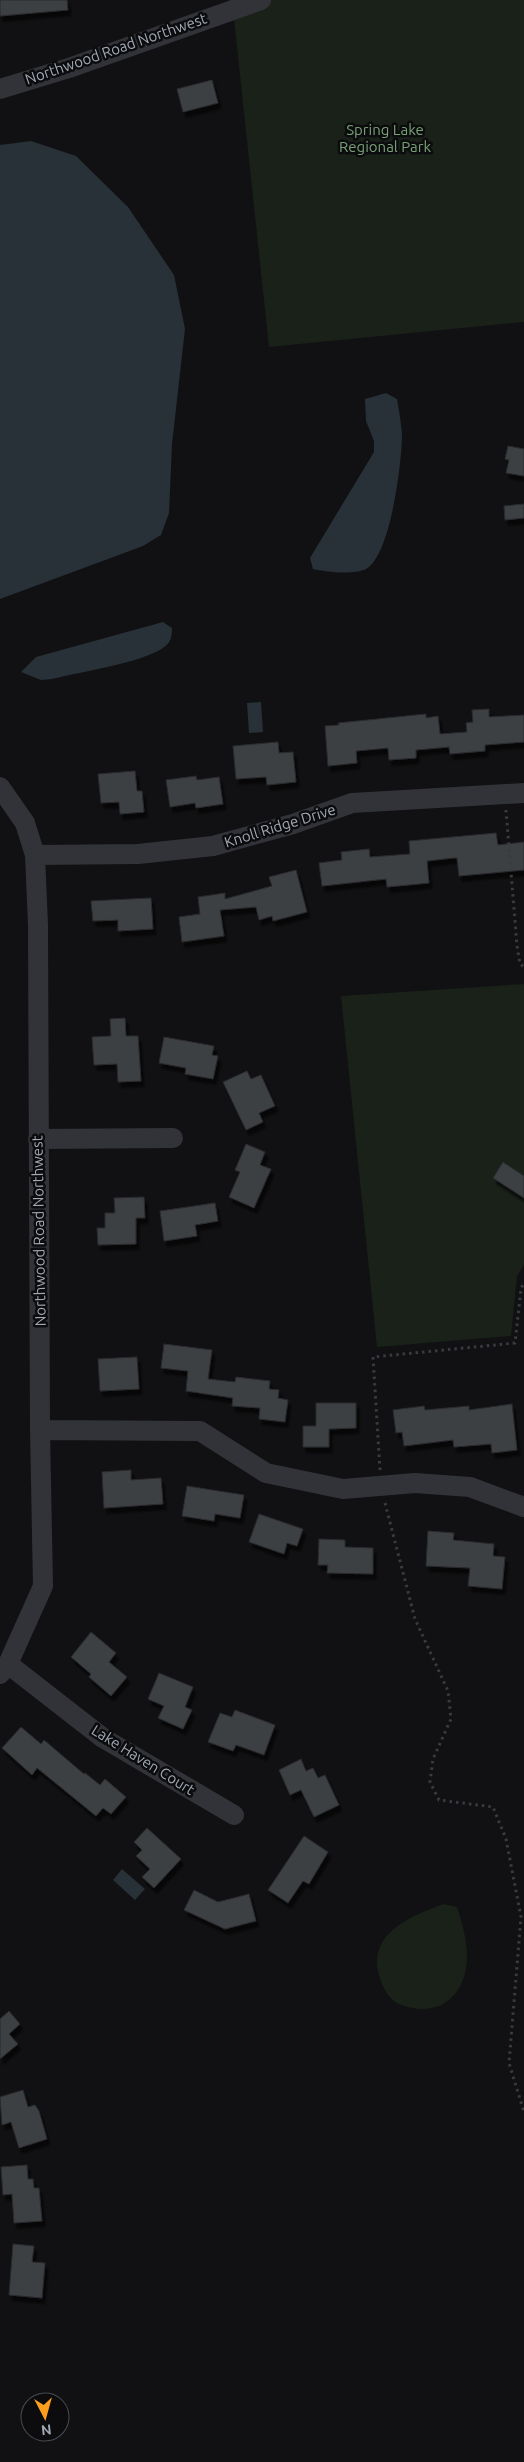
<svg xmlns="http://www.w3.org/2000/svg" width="524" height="2462" viewBox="0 0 524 2462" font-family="Ubuntu,sans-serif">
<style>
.green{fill:#192119}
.water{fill:#273137}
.building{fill:#3d3f43;stroke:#2b2b2f;filter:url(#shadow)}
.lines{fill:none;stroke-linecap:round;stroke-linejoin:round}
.path{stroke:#383b3f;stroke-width:3;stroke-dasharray:2.5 4;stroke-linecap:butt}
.minor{stroke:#323338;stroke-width:20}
.labels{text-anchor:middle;stroke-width:5;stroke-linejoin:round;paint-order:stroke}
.street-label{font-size:15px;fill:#a1a9b5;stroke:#0c0c0e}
.park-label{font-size:15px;fill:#78a177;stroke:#0c0c0e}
</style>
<defs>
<filter id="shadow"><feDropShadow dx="3" dy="5.5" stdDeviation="1" flood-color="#0009"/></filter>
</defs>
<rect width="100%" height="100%" fill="#111113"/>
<path class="green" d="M232 0H524V322L269 347Z
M524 984V1265L517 1276 511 1336 377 1347 341 996Z
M444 1904 457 1907C462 1923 467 1939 467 1956 467 1996 438 2020 399 2004 390 2000 384 1990 381 1981 363 1936 409 1916 444 1904Z"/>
<path class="water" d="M31 141 76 156 128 207 174 275 185 329 172 444 169 513 161 535 143 546 0 599V145Z
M386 393 397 399C399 411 401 422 402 434 402 461 391 555 366 569 354 575 326 572 313 569L310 558 374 452V441L366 421 365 399Z
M163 622 172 628C172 636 171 643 163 648 141 663 80 672 52 679L41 680 21 672 36 657Z
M261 702 263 732 249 733 247 703Z
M122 1869 145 1889 135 1900 113 1880Z"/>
<path class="building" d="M0 0H67L68 10 0 16Z
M212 80 218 103 183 112 177 89Z
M508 446 524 449V476L506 473 509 460 505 459Z
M524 504V518L505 520 504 506Z
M489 709V717L524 715V742L485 745V751L450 754 449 747 416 750V758L389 760 388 748 356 751 357 763 328 766 325 726 339 725 338 723 426 714V718L438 716 440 734 467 732 466 723 473 722 472 710Z
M278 742 279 753 293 752 296 782 267 785 266 777 236 779 233 746Z
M135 771 137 791H142L144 812 120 814 119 802 101 803 98 774Z
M196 776 197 780 219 777 223 804 196 808 195 803 170 807 166 780Z
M496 833 498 845 524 842V870L459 876 457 858H453L427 861 429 883 387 887 386 879 322 886 319 863 342 860 341 852 369 849 370 857 410 854 409 841Z
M296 870 307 912 273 921 272 916 259 920 256 907 220 910 224 936 182 942 179 917 200 914 198 897 225 893V899L272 886 269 877Z
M151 898 153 929 118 931V920L93 921 91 901Z
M125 1018 126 1036H138L141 1081 118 1082 117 1064 94 1065 92 1037 111 1036 110 1019Z
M164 1037 214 1046 212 1055 218 1056 213 1079 185 1074 186 1068 159 1063Z
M247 1071 251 1079 261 1075 275 1106 259 1113 263 1122 246 1130 223 1082Z
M246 1144 265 1152 260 1165 271 1169 254 1208 229 1197 240 1172 235 1170Z
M503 1162 524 1176V1198L493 1178Z
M144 1197 145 1218H136V1244L98 1245 97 1228H105V1213H115L114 1198Z
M215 1203 218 1221 195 1225 197 1236 164 1241 160 1211Z
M164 1344 212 1350 208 1379 235 1382 236 1377 270 1381 269 1389 279 1390 278 1398 288 1400 285 1422 259 1419 260 1408 232 1406 233 1398 186 1391 188 1371 161 1368Z
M137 1357 139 1389 100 1391 98 1359Z
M316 1403H356V1428L329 1429V1447H303V1426H316Z
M512 1404 517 1450 492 1453 491 1444 454 1447 453 1440 404 1446 402 1432 396 1433 393 1410 424 1406 425 1410 469 1406V1410Z
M131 1470V1480L161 1478 163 1504 104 1508 102 1472Z
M187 1486 244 1495 240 1518 215 1514 214 1521 182 1516Z
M259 1514 303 1529 297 1546 287 1543 284 1554 249 1542Z
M428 1531 454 1533 453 1540 494 1544 493 1556 505 1557 502 1589 468 1586 470 1568 426 1566Z
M319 1539 345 1540V1547L373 1548V1574L327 1573 328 1565H318Z
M91 1632 116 1653 109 1662 127 1677 111 1696 89 1677 91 1674 71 1657Z
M159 1673 193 1687 185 1707 192 1710 183 1729 158 1718 164 1706 148 1699Z
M235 1710 275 1725 264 1755 236 1745 233 1751 208 1742 220 1713 232 1717Z
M21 1727 41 1744 44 1740 84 1774 85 1773 100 1785 105 1779 126 1797 111 1814 103 1808 96 1816 37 1768 32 1775 2 1748Z
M301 1759 306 1771 313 1768 318 1778 325 1775 339 1805 314 1817 301 1790 290 1795 279 1770Z
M147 1828 181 1859 154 1888 142 1877 150 1869 136 1856 142 1850 134 1842Z
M304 1836 328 1852 309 1884 303 1881 288 1903 268 1890Z
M194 1890 218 1902 249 1894 256 1921 225 1929 184 1910Z
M9 2011 20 2024 9 2034 18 2044 0 2059V2019Z
M23 2090 28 2107 35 2105 39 2111 47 2139 19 2148 11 2122 2 2125 0 2097Z
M27 2165 28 2179H33L34 2188H39L42 2221 14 2223 12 2194 3 2195 1 2167Z
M13 2244 34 2246 32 2262 45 2263 42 2298 9 2295Z"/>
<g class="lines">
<path class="path" d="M506 810 517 946 520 964 524 967
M380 1470 373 1357 515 1343 521 1289 524 1282
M385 1503 415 1619 448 1691 451 1719 433 1759 430 1782 439 1800 493 1807 506 1839 521 1917 509 2063 524 2112"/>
<path class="minor" d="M0 89 69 68 261 0
M0 787 25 823 35 855 38 925 40 1430 43 1586 8 1664 0 1674
M35 855 138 854 213 846 293 824 352 803 524 793
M38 1139 173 1138
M40 1430 200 1431 266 1473 343 1489 415 1483 470 1487 524 1507
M8 1664 103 1738 234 1815"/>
</g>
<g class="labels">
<g class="street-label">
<text transform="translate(116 49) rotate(-19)" y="5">Northwood Road Northwest</text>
<text transform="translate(280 826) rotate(-17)" y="5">Knoll Ridge Drive</text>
<text transform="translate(39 1231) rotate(-91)" y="5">Northwood Road Northwest</text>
<text transform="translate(143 1760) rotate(32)" y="5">Lake Haven Court</text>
</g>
<g class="park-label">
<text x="385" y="135">Spring Lake<tspan x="385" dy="17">Regional Park</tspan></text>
</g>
</g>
<g transform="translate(45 2417) rotate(174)"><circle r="24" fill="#0c0c0e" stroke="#484b51"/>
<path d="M0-4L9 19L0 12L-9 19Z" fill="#ff9e1d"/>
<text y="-8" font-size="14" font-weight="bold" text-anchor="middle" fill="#a1a9b5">N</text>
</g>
</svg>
